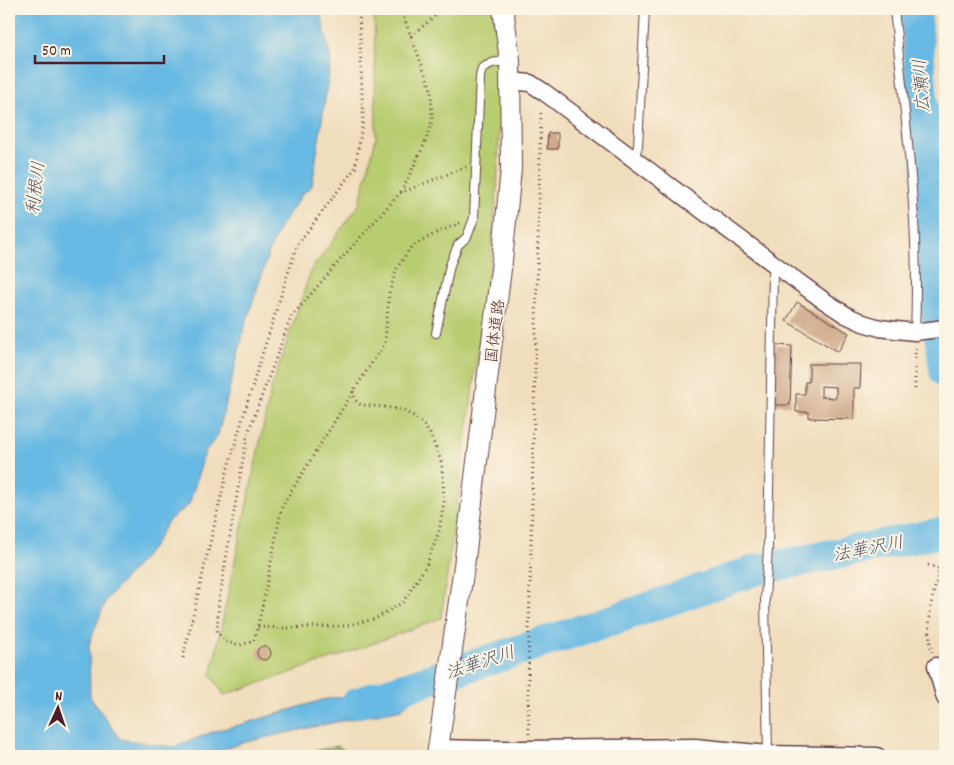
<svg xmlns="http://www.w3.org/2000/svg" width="954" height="765" viewBox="0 0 954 765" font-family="Dekko,'Klee One',sans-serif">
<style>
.green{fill:#b8cc6f;stroke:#81764d}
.forest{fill:#92b062;stroke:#6e6846}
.water{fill:#68b9e3;stroke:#596c87}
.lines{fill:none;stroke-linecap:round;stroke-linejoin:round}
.river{stroke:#68b9e3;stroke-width:31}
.building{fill:#c9a180;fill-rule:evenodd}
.service-casing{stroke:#633c41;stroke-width:10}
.minor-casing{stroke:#633c41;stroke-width:19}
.tertiary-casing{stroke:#633c41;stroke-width:22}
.path{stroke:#633c41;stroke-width:3;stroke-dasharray:1 4;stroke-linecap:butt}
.service{stroke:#fff;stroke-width:8}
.minor{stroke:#fff;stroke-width:16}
.tertiary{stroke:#fff;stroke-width:20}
.labels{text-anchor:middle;stroke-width:4;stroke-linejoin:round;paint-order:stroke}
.street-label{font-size:16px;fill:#4a1f2b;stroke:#fcf5e5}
.water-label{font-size:18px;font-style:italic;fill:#54556b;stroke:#fcf5e5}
</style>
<rect width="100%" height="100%" fill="#fcf5e5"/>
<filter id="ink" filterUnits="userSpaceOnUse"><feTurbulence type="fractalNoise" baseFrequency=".02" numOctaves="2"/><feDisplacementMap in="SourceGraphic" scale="10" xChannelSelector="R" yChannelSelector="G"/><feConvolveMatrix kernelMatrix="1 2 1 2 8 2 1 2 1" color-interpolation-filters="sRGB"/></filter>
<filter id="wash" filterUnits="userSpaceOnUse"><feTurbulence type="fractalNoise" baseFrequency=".0096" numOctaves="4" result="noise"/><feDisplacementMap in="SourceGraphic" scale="20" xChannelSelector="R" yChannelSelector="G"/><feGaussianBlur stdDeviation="1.12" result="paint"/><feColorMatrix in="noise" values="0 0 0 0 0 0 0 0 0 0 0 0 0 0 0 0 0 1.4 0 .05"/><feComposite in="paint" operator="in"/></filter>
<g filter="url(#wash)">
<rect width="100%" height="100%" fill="#f0ddbc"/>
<path class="green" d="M374 9H493L498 46 500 78V111L497 191 490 266 441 618 337 657 224 695 211 675 271 389 311 270 359 205 376 137Z"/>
<path class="forest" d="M338 746 353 756H282Z"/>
<path class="water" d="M9 9H320L331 60 312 186 303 193 280 227 270 249 245 326 218 435 205 452 189 505 168 521 153 547 106 600 89 644 90 697 120 739 173 747 218 730 244 724 322 700 394 688 413 697 402 709 336 722 245 742 203 756H9Z"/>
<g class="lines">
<path class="river" d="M916 9 937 312 945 372
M357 703 618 618 756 570 940 533 945 534"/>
</g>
<g id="blocks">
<path class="building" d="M548 133H558V149H547Z
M797 302 849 333 838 352 786 321Z
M776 345 792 346 790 405H775Z
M809 364H861L860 388H854V419L809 418V412H796V394H805V382H809ZM821 386 836 387V398L821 397Z
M257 653a7 7 0 1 1 14 0a7 7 0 1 1-14 0Z"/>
</g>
</g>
<g filter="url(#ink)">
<use href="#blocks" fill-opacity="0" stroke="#633c41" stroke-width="1"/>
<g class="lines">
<defs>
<path id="service" d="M894 9C905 116 920 225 915 332
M633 158 636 153 638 146 645 9
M436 333 450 265 458 245 467 237 474 218 480 77 482 68 492 63 510 60
M768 754 765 600 768 547 773 273 778 267"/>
<path id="minor" d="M510 81 530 83 544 92 778 267 823 300 846 315 863 323 880 328 896 330 915 332 945 328
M936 666 945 698
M438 748 481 749H529L695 747 768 754 877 756"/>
<path id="tertiary" d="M437 756 464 566 502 261 511 169 510 60 503 9"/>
</defs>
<use href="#service" class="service-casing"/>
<use href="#minor" class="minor-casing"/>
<use href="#tertiary" class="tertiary-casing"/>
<path class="path" d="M411 36 433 18 436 14
M401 192 425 143 432 121 431 89 404 18 402 9
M460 223 436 233 411 247 397 268 389 293 385 343 356 387 282 506 261 613 254 641 240 645 226 642 217 632 219 600 247 436 291 317 342 258 400 193 466 167
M915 348V390
M928 565 938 568C939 579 935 585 933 595 929 613 928 634 932 652
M258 627 285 628 343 626 375 619 403 602 426 566 439 531 444 502 443 476 441 461 430 434 422 423 412 415 401 410 385 407 361 405 355 400 353 391
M183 658 227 471 256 374 297 245 355 168 363 121 359 9
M529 734 528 675 541 110"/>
<use href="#service" class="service"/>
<use href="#minor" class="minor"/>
<use href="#tertiary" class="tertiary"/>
</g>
</g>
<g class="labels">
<g class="street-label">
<text transform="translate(494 331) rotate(-83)" y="6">国体道路</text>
</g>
<g class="water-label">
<text transform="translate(921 86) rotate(-94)" y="6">広瀬川</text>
<text transform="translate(35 188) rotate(-83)" y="6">利根川</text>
<text transform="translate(868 548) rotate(-11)" y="6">法華沢川</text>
<text transform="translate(480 662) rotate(-18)" y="6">法華沢川</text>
</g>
</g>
<rect width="954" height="765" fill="none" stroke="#fcf5e5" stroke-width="30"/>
<g transform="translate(58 708) rotate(3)" stroke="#fcf5e5" stroke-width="4" paint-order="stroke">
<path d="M0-4L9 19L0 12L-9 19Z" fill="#4a1f2b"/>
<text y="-8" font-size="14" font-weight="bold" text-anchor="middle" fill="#4a1f2b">N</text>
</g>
<path d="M35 55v8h129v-8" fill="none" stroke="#4a1f2b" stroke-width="2.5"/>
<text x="42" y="55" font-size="15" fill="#4a1f2b" stroke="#fcf5e5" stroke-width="4" paint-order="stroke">50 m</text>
</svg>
